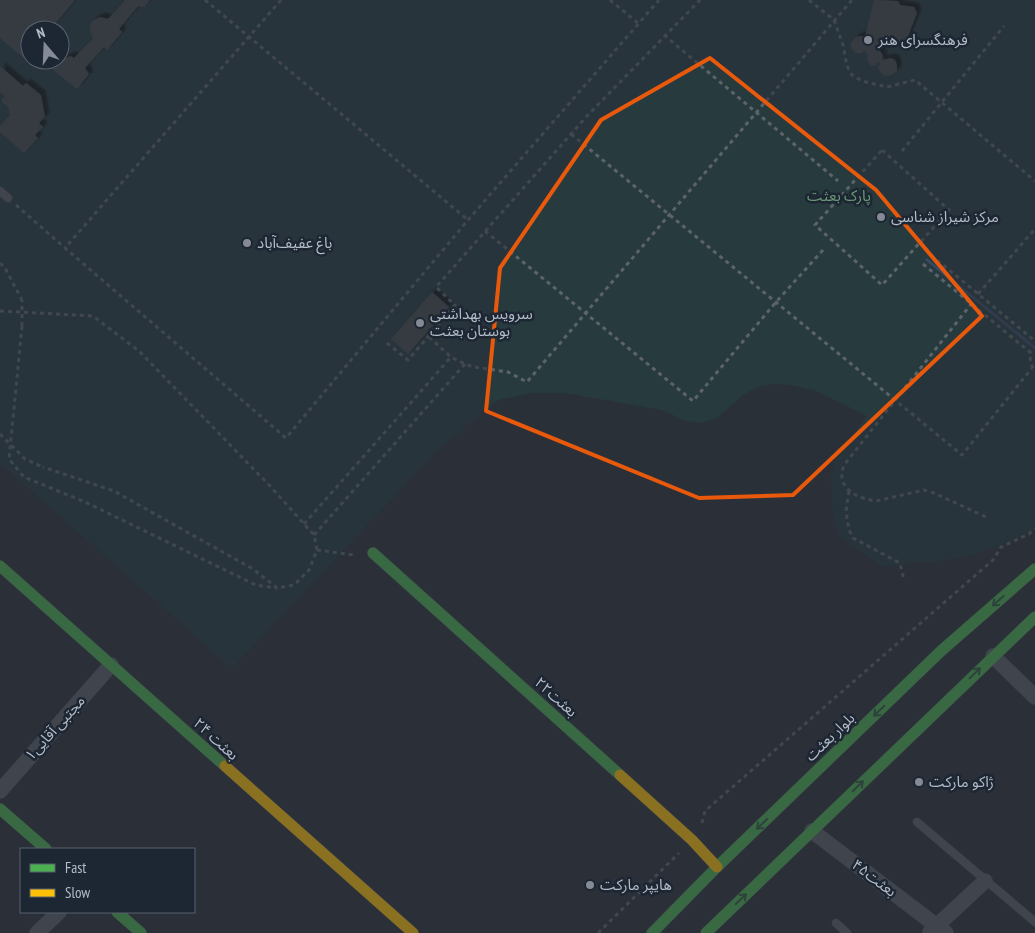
<svg xmlns="http://www.w3.org/2000/svg" width="1035" height="933" viewBox="0 0 1035 933" font-family="'PT Sans Narrow','Noto Sans Arabic',sans-serif">
<style>
.green{fill:#273a3e;fill-rule:evenodd}
.water{fill:#384963}
.building{fill:#444950;filter:url(#shadow)}
.lines{fill:none;stroke-linecap:round;stroke-linejoin:round}
.lane-casing{stroke:#484c53;stroke-width:9}
.street-casing{stroke:#484c53;stroke-width:16}
.fast-casing{stroke:#484c53;stroke-width:12}
.slow-casing{stroke:#484c53;stroke-width:12}
.path{stroke:#5d636a;stroke-width:3;stroke-dasharray:4 4;stroke-linecap:butt}
.lane{stroke:#5a5e66;stroke-width:8}
.street{stroke:#5a5e66;stroke-width:15}
.fast{stroke:#4caf50;stroke-width:11}
.slow{stroke:#ffc107;stroke-width:11}
.path-bridge{stroke:#5d636a;stroke-width:3;stroke-dasharray:4 4;stroke-linecap:butt}
.oneway{stroke:#305d3f}
.marked{fill:none;stroke:#e8590c;stroke-width:4;stroke-linejoin:round}
.poi-dot{fill:#848b96;stroke:#1d2633;stroke-width:2}
.labels{text-anchor:middle;stroke-width:5;stroke-linejoin:round;paint-order:stroke}
.poi-label{font-size:15px;fill:#b4bcc9;stroke:#1d2633;text-anchor:start}
.park-label{font-size:15px;fill:#6b9a76;stroke:#1d2633}
.street-label{font-size:15px;fill:#b4bcc9;stroke:#1d2633}
</style>
<defs>
<filter id="shadow"><feDropShadow dx="4.5" dy="-4.5" stdDeviation="1" flood-color="#0009"/></filter>
</defs>
<rect width="100%" height="100%" fill="#2a3038"/>
<path class="green" d="M0 0H1035V526L1027 534 976 554 938 561 882 566 840 537 833 515 831 477 835 459 867 416 814 390 790 385 773 384 760 386 743 395 717 418 701 423 686 421 662 410 565 393H531L498 400 440 448 232 668 0 463ZM30 30H60V60H30Z"/>
<path class="water" d="M927 258 1035 346V350L925 260Z"/>
<path class="building" d="M0 0H75L50 30H30V54L25 59 0 38Z
M125 0H150L144 7 138 6 119 29 122 32 107 50 104 47 85 68 89 74 77 89 52 69 61 60 71 56 74 58 93 38 90 32V26L93 21 100 17 108 19Z
M874 0 898 1 900 5 914 7 917 13 905 44 884 37 879 49 883 56 882 60 891 58 895 60 897 65V71L893 74 886 76 880 72 878 68 880 63 877 62 876 65 871 66 867 59 868 54 865 51 859 54 855 52 851 48V43L856 37 862 36 865 38Z
M0 66 23 86 26 83 41 95 45 117 39 123 43 127 35 135 38 138 24 153 0 132V126L10 115 8 107 1 101 5 96 0 92Z
M432 292 449 307 408 354 391 339Z"/>
<g class="lines">
<defs>
<path id="lane" d="M0 191 8 198
M917 822 1035 922
M836 923 847 933"/>
<path id="street" d="M993 656 1035 697
M0 791 111 665
M812 831 946 933
M930 932 985 881
M37 933 59 912"/>
<path id="fast" d="M373 553 620 775
M0 566 225 766
M0 809 46 849
M117 912 141 933
M652 933 717 867 941 651 1035 569
M706 933 1035 617"/>
<path id="slow" d="M225 766 413 933
M620 775 692 840 717 867"/>
</defs>
<use href="#lane" class="lane-casing"/>
<use href="#street" class="street-casing"/>
<use href="#fast" class="fast-casing"/>
<use href="#slow" class="slow-casing"/>
<path class="path" d="M205 0 468 220
M281 0 65 248 286 438 468 220 659 0
M610 0 639 24
M809 0 834 20 843 45 847 66 852 75 862 81 887 87 915 80 1035 181
M664 35 838 181
M571 134 962 455 1032 368
M882 150 949 210 882 285 815 225Z
M902 151 1004 26
M16 205 65 248
M485 231 693 401 776 302 823 250
M931 255 1035 341
M0 263 5 268 22 300
M923 264 1031 353 1030 362 1035 372
M978 294 1035 229
M972 303 844 465C835 488 856 498 876 501L924 490 934 493 986 517
M0 311 93 316 139 351 270 486 314 535 317 550 309 570 294 585 277 588 253 569 114 491 43 467
M22 326 9 459 24 477 85 502 256 585 276 588
M429 337 451 357 465 364 474 367 508 372 527 382 852 0
M387 343 408 360 455 305 436 287 586 117 700 0
M849 491 846 511 849 530 853 538 900 563 904 580
M304 524 451 357
M314 535 465 364
M317 550 354 555
M702 823 705 811 993 560 1001 547 1029 534 1035 528
M598 933 679 853"/>
<use href="#lane" class="lane"/>
<use href="#street" class="street"/>
<use href="#fast" class="fast"/>
<use href="#slow" class="slow"/>
<path class="path-bridge" d="M22 326V300
M0 434 25 459 43 467"/>
</g>
<defs><path id="oneway-shaft" d="M-6 0H5M1.5-3L5.5 0L1.5 3" fill="none" stroke-width="1.6" stroke-linecap="round" stroke-linejoin="round" transform="scale(1.25)"/></defs>
<g class="oneway">
<use href="#oneway-shaft" transform="translate(998 601) rotate(139)"/>
<use href="#oneway-shaft" transform="translate(975 673) rotate(-44)"/>
<use href="#oneway-shaft" transform="translate(879 711) rotate(136)"/>
<use href="#oneway-shaft" transform="translate(858 786) rotate(-44)"/>
<use href="#oneway-shaft" transform="translate(762 824) rotate(136)"/>
<use href="#oneway-shaft" transform="translate(741 899) rotate(-44)"/>
</g>
<path d="M0 0H1035V933H0ZM710 58 876 190 982 316 793 495 699 498 486 411 500 268 601 120Z" fill="#2a3038" fill-opacity=".55" fill-rule="evenodd"/>
<path class="marked" d="M710 58 876 190 982 316 793 495 699 498 486 411 500 268 601 120Z"/>
<g class="poi-dot">
<circle cx="868" cy="40" r="5"/>
<circle cx="881" cy="217" r="5"/>
<circle cx="247" cy="243" r="5"/>
<circle cx="420" cy="323" r="5"/>
<circle cx="919" cy="782" r="5"/>
<circle cx="590" cy="885" r="5"/>
</g>
<g class="labels">
<g class="poi-label">
<text x="878" y="45">فرهنگسرای هنر</text>
<text x="891" y="222">مرکز شیراز شناسی</text>
<text x="257" y="248">باغ عفیف‌آباد</text>
<text x="430" y="319">سرویس بهداشتی<tspan x="430" dy="17">بوستان بعثت</tspan></text>
<text x="929" y="787">ژاکو مارکت</text>
<text x="600" y="890">هایپر مارکت</text>
</g>
<g class="park-label">
<text x="839" y="201">پارک بعثت</text>
</g>
<g class="street-label">
<text transform="translate(556 697) rotate(42)" y="5">بعثت۲۲</text>
<text transform="translate(55 728) rotate(-48)" y="5">مجتبی آقایی۱</text>
<text transform="translate(830 737) rotate(-44)" y="5">بلوار بعثت</text>
<text transform="translate(216 739) rotate(42)" y="5">بعثت ۲۴</text>
<text transform="translate(874 878) rotate(37)" y="5">بعثت۴۵</text>
</g>
</g>
<rect x="20" y="848" width="175" height="65" fill="#1d2633" stroke="#59626f"/>
<rect x="30" y="864" width="25" height="8" fill="#4caf50" stroke="#59626f"/>
<text x="65" y="873" font-size="15" fill="#b4bcc9">Fast</text>
<rect x="30" y="889" width="25" height="8" fill="#ffc107" stroke="#59626f"/>
<text x="65" y="898" font-size="15" fill="#b4bcc9">Slow</text>
<g transform="translate(45 45) rotate(341)"><circle r="24" fill="#1d2633" stroke="#59626f"/>
<path d="M0-4L9 19L0 12L-9 19Z" fill="#848b96"/>
<text y="-8" font-size="14" font-weight="bold" text-anchor="middle" fill="#b4bcc9">N</text>
</g>
</svg>
